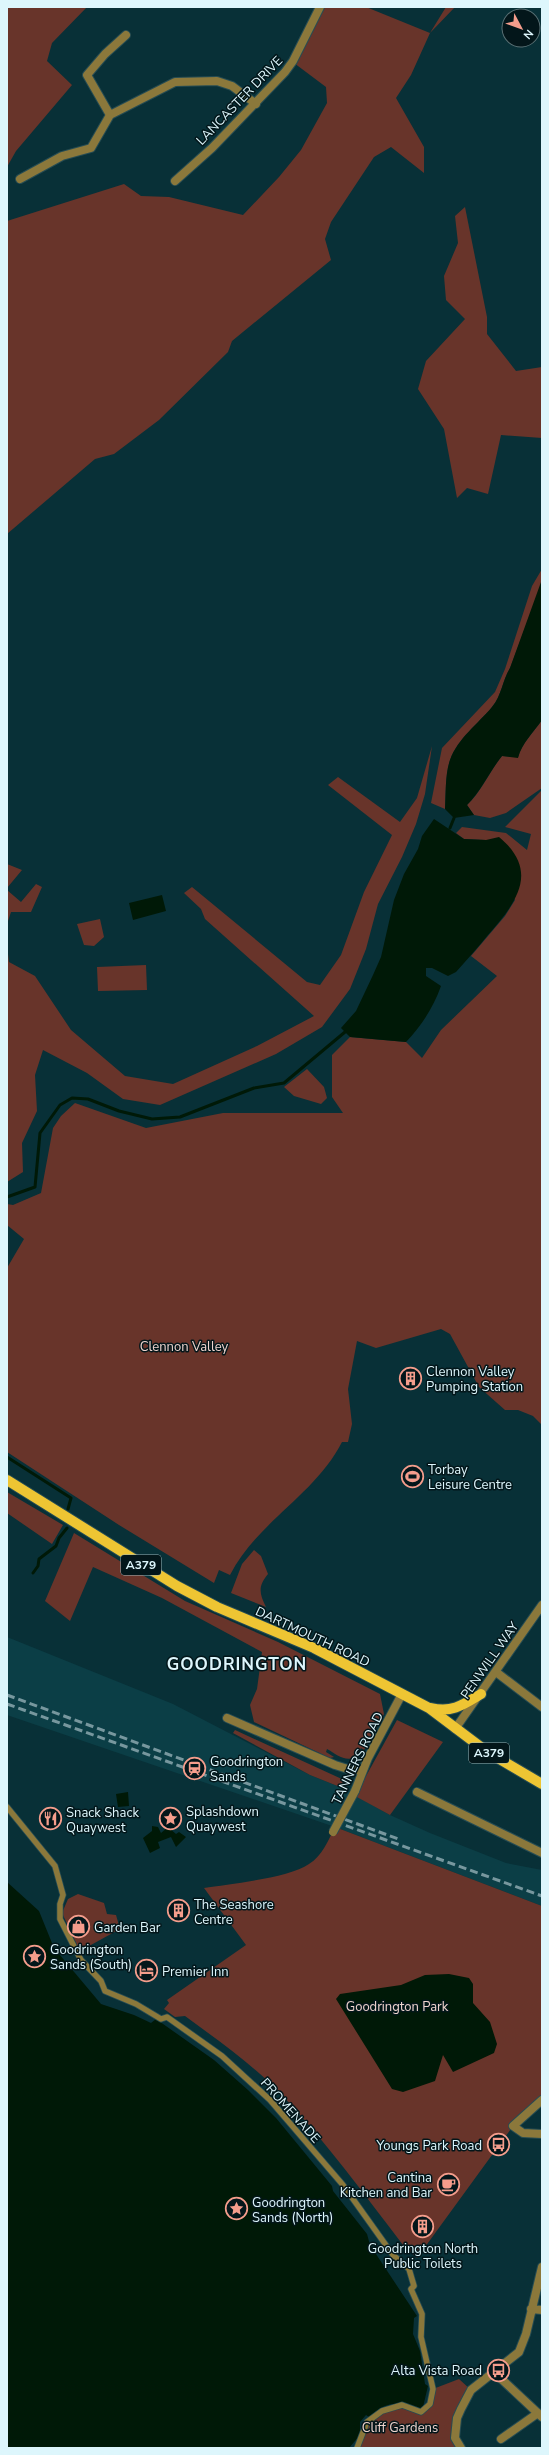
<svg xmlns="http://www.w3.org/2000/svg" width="549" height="2455" viewBox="0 0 549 2455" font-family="'Nunito Sans',sans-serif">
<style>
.built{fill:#0b3e46}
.green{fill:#68342a}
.water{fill:#001907}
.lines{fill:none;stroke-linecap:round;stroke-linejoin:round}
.stream{stroke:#001907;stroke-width:3}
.pedestrian-casing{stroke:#264c53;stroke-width:7}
.minor-casing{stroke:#264c53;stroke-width:10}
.tertiary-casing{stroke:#264c53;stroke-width:10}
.primary-casing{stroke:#264c53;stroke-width:12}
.pedestrian{stroke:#8b783b;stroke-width:5.5}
.minor{stroke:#8b783b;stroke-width:8}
.tertiary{stroke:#8b783b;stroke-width:8}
.primary{stroke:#eec533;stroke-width:10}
.rail{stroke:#77979e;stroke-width:3;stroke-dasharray:8 4;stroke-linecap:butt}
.minor-bridge-casing{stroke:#264c53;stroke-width:10;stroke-linecap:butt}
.minor-bridge{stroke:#8b783b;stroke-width:8}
.labels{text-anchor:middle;stroke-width:3;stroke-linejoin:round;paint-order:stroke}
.shield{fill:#03161a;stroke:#9cb3b8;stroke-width:1}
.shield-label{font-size:12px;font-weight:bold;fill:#ddf6fc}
.street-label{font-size:13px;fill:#ddf6fc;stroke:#03161a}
.park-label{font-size:13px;fill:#eed4ce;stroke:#03161a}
.poi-label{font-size:13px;fill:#ddf6fc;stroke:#03161a;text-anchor:start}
.district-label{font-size:17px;font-weight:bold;letter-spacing:1px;fill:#ddf6fc;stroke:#03161a}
</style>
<rect width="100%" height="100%" fill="#083037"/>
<path class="built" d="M7 1637 173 1704 310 1775 340 1787 390 1815 430 1833 506 1863 542 1870V1906L335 1827 7 1715Z"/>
<path class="green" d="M7 7H87L52 43 47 61 72 85 16 151 7 167Z
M322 7H366L430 33 446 7H455L430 33 411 75 396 98 424 147V173L391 147 374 157 331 222 325 239 331 260 232 341 228 352 159 420 114 454 95 459 7 534V221L124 184 141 196 169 197 243 215 279 177 301 150 327 103 326 87 294 63Z
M465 207 487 317V334L516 371 542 367V438L501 435 488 494 467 488 457 498 444 429 418 389 426 361 465 319 446 300 444 276 458 243 455 216Z
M542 569V583L510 668C502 681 502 695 492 707 478 724 458 738 450 760 445 774 446 794 445 809L431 803 442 748 495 692 505 669 532 586Z
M542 720V788L506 813 490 818 474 815 467 805C482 791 489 772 502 756L518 757C522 743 533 733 542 720Z
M432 746 425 794 416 824 402 857 378 904 366 949 350 989 322 1027 276 1054 160 1105 123 1099 87 1073 43 1050 35 1075 37 1111 22 1143 23 1172 7 1182V946L9 962 35 976 71 1030 125 1076 173 1084 257 1046 314 1016 205 919 201 909 184 893 192 887 307 982 320 985 341 955 364 892 392 835 328 785 338 777 400 822 417 798Z
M542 790V1425L533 1416 518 1410H505L479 1387 450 1334 441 1329 376 1348 357 1341 348 1389 352 1424 348 1442H342C315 1495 257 1522 230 1575L219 1570 214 1583 119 1525 7 1452V1268L24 1239 7 1225V1204L13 1205 41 1193 53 1128 61 1116 75 1103 146 1128 223 1113H343L332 1097V1055L350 1037 406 1042 422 1058 441 1030 497 976 471 956 505 916 515 900 486 840 464 839 456 833 462 827 506 833 527 850 531 834 505 827Z
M7 864 22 870 7 888Z
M36 884 42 887 31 912H11L7 924V890L21 902Z
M100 919 104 937 94 946 84 945 77 924Z
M146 965 147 990 98 991 97 967Z
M307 1069 324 1087 327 1098 321 1104 294 1096 284 1087Z
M7 1492 63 1525 52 1544 7 1513Z
M74 1533 185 1601 278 1642 380 1694 384 1714 364 1750 361 1748 354 1758C343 1761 336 1754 327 1749L326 1752 334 1757 330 1758 254 1722 250 1705 257 1689 262 1652 162 1598 93 1567 70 1621 45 1601Z
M254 1550 261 1556 268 1574C258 1586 259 1593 266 1607L231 1593 242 1564Z
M397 1720 443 1742 390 1815 355 1796Z
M235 1730 344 1780 340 1787 310 1775 233 1733Z
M335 1827 542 1906V2100L513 2126 417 2258 403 2245C364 2194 326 2142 282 2095 253 2065 219 2041 185 2016L175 2017 164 2009 169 2003 167 2000 246 1945 204 1888C230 1884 289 1878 309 1864 322 1856 328 1841 335 1827Z
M78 1894 104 1903 107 1914 116 1915 120 1929 80 1951 62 1913 68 1899Z
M459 2379 471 2390 466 2398 455 2438 461 2448H357L367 2422 392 2407 424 2410 433 2389Z"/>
<path class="water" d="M541 582 542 720C533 733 522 743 518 758L502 756C489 772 482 790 467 805L474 815 454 818 445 809C446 794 445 774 450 760 458 738 478 724 492 707 502 695 502 681 510 668Z
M434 819 464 839 486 840 499 837C540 871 517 902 488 935 478 947 467 960 456 972L448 976 432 968H426V976L441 986C433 1008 422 1025 406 1042L350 1037 341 1028 356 1011 373 975 381 957 394 900 404 874 418 849 422 836Z
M162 895 166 911 133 920 129 903Z
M128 1792 129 1806 118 1807 116 1794Z
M152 1826 158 1827 161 1833 168 1827 176 1834 179 1832 186 1837 176 1847 171 1837 158 1842 160 1848 150 1853 143 1838 152 1831Z
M7 1882 39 1911 54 1948 101 2004 134 2015 151 2023 156 2019 214 2060 248 2090 276 2118 332 2186 333 2191 367 2234 370 2245 417 2316 414 2318 413 2334 420 2351 425 2384 428 2386 423 2407 420 2409C398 2401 386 2401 369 2417L366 2415 360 2422V2435L349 2448H7Z
M449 1974 469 1978 473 1984V2003L490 2022 497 2044 494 2053 453 2072 443 2055 435 2081 403 2092 392 2089 336 1999 340 1994 401 1985 425 1975Z"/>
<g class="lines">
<path class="stream" d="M450 828 454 818
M7 1197 35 1187 40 1133 60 1105 72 1098 88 1099 119 1111 152 1119 180 1117 254 1088 284 1083 345 1032
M7 1457 71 1498 68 1509
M33 1573 38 1566 39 1559 56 1546 59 1538 67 1528"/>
<defs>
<path id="pedestrian" d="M7 1807 55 1866 63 1895 60 1904V1919L81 1960 101 1981 105 1991 136 2004 161 2019 167 2017 222 2056 270 2100 343 2185 393 2255 409 2269 414 2286 411 2289 422 2314 421 2337 433 2389 430 2404 421 2412 402 2405 382 2411 367 2422 357 2448"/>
<path id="minor" d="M110 115 87 75 105 54 126 35
M20 179 62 156 91 148 110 115 175 82 217 81 232 86 256 104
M175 181 212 148 285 72 293 61 320 7
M496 1672 542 1707
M227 1718 335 1765 351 1770H363
M355 1791 368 1758 402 1694
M417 1792 542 1853
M542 2100 513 2126 523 2133 542 2134
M531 2309 542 2310
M495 2373 542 2417
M501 2439 538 2413
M461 2448 455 2438 457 2418 461 2409 471 2390 519 2352 526 2334 542 2267"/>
<path id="tertiary" d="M455 1729 542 1605"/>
<path id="primary" d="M7 1480 177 1586 217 1607 314 1648 429 1708 486 1751 542 1784
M431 1708C452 1713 463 1705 481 1694"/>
</defs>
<use href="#pedestrian" class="pedestrian-casing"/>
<use href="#minor" class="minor-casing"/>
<use href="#tertiary" class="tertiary-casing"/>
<use href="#primary" class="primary-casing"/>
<use href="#pedestrian" class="pedestrian"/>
<use href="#minor" class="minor"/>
<use href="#tertiary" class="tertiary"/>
<use href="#primary" class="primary"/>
<path class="rail" d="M7 1695 401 1840
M7 1704 542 1896"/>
<defs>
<path id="minor-bridge" d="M333 1832 355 1791"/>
</defs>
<use href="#minor-bridge" class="minor-bridge-casing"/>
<use href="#minor-bridge" class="minor-bridge"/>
</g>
<defs>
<symbol id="building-ring" viewBox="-11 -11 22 22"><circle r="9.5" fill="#03161a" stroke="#f49d8c" stroke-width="1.5"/><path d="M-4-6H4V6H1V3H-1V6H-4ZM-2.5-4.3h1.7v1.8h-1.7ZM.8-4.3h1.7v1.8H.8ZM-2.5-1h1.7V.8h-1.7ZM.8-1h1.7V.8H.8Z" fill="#f49d8c"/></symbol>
<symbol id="stadium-ring" viewBox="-11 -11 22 22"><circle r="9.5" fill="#03161a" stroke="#f49d8c" stroke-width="1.5"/><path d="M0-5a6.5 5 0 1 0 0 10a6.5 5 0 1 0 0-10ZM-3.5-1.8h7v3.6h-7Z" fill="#f49d8c"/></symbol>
<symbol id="station-ring" viewBox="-11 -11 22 22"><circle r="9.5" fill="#03161a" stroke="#f49d8c" stroke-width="1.5"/><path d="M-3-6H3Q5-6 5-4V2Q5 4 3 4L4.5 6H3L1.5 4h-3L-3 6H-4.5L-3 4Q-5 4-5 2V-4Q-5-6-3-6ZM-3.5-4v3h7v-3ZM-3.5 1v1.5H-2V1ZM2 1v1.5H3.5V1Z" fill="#f49d8c"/></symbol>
<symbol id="sight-ring" viewBox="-11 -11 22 22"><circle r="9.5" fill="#03161a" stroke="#f49d8c" stroke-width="1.5"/><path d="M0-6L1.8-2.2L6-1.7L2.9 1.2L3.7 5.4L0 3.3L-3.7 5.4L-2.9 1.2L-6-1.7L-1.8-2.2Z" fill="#f49d8c"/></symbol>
<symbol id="restaurant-ring" viewBox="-11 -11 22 22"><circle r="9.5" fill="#03161a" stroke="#f49d8c" stroke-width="1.5"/><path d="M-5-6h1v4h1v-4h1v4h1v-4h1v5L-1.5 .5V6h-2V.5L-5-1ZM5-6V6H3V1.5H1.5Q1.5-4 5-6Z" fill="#f49d8c"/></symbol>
<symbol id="shop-ring" viewBox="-11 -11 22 22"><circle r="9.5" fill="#03161a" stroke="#f49d8c" stroke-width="1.5"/><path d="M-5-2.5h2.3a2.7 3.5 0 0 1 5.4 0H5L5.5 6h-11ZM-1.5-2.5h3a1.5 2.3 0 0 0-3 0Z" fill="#f49d8c"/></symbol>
<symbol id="hotel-ring" viewBox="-11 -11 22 22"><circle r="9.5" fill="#03161a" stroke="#f49d8c" stroke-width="1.5"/><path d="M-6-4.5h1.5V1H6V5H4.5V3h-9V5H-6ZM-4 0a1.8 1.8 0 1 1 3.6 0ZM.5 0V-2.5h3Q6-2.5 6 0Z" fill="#f49d8c"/></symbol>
<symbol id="bus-ring" viewBox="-11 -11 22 22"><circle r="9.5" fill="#03161a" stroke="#f49d8c" stroke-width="1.5"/><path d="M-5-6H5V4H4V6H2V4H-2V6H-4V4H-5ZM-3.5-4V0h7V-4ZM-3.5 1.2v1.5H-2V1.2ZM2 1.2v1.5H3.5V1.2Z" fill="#f49d8c"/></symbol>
<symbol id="cafe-ring" viewBox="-11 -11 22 22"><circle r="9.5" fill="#03161a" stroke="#f49d8c" stroke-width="1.5"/><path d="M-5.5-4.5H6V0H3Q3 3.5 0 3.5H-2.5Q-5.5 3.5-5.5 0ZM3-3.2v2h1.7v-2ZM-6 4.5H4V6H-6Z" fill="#f49d8c"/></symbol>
</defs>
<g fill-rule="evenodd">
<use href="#building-ring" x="398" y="1366" width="25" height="25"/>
<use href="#stadium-ring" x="400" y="1464" width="25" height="25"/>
<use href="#station-ring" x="182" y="1756" width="25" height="25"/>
<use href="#sight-ring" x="158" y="1806" width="25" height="25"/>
<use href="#restaurant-ring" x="38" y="1806" width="25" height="25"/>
<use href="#building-ring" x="166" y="1898" width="25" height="25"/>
<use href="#shop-ring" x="66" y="1914" width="25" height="25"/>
<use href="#sight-ring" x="22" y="1944" width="25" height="25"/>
<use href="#hotel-ring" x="134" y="1958" width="25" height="25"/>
<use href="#bus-ring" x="486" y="2132" width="25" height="25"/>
<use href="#cafe-ring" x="436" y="2172" width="25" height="25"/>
<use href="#sight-ring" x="224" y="2196" width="25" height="25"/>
<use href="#building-ring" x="410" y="2214" width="25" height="25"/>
<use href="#bus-ring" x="486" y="2358" width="25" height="25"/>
</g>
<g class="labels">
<g class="shield">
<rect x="121" y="1555" width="40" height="20" rx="3"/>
<rect x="469" y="1743" width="40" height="20" rx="3"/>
</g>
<g class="shield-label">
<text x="141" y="1569">A379</text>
<text x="489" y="1757">A379</text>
</g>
<g class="street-label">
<text transform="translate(239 100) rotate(-46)" y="5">LANCASTER DRIVE</text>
<text transform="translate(313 1636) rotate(25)" y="5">DARTMOUTH ROAD</text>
<text transform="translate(489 1660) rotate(-55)" y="5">PENWILL WAY</text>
<text transform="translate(357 1758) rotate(-64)" y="5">TANNERS ROAD</text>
<text transform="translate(291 2110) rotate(48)" y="5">PROMENADE</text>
</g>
<g class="park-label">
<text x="184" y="1351">Clennon Valley</text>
<text x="397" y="2011">Goodrington Park</text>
<text x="400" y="2432">Cliff Gardens</text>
</g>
<g class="poi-label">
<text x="426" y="1376">Clennon Valley<tspan x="426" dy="15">Pumping Station</tspan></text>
<text x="428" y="1474">Torbay<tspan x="428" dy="15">Leisure Centre</tspan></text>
<text x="210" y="1766">Goodrington<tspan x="210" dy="15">Sands</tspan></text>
<text x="186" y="1816">Splashdown<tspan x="186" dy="15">Quaywest</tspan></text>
<text x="66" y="1817">Snack Shack<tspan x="66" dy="15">Quaywest</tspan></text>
<text x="194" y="1909">The Seashore<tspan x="194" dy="15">Centre</tspan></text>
<text x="94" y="1932">Garden Bar</text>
<text x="50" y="1954">Goodrington<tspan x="50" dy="15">Sands (South)</tspan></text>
<text x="162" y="1976">Premier Inn</text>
<text x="482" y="2150" text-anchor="end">Youngs Park Road</text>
<text x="432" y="2182" text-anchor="end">Cantina<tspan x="432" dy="15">Kitchen and Bar</tspan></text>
<text x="252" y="2207">Goodrington<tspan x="252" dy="15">Sands (North)</tspan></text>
<text x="423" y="2253" text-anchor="middle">Goodrington North<tspan x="423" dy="15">Public Toilets</tspan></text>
<text x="482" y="2375" text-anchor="end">Alta Vista Road</text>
</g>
<g class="district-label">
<text x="237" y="1670">GOODRINGTON</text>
</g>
</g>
<rect width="549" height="2455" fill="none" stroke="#ddf6fc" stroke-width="16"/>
<g transform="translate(521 28) rotate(131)"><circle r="19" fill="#03161a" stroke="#5a7074"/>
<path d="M0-3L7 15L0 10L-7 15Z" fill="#f49d8c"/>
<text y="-6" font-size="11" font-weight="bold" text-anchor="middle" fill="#ddf6fc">N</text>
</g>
</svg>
